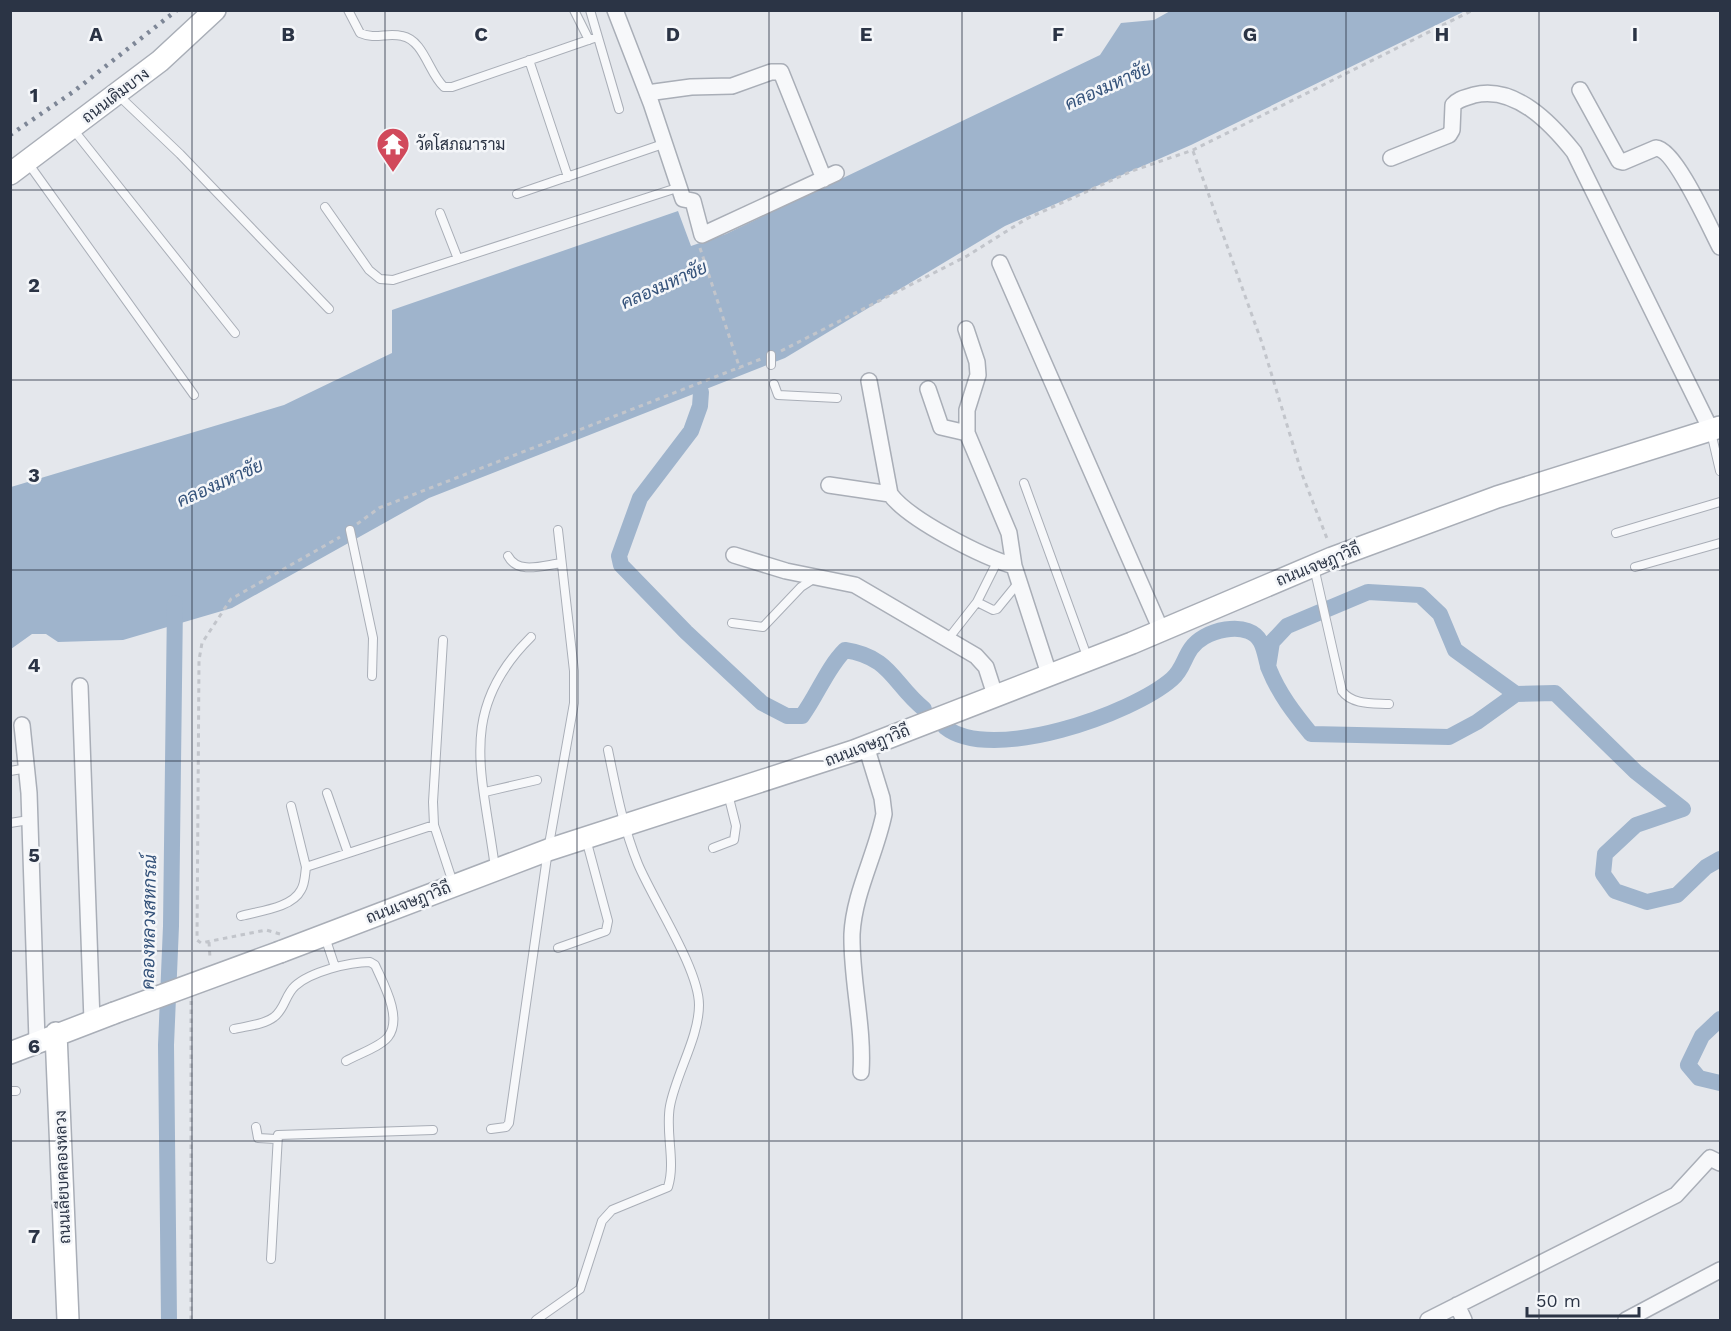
<svg xmlns="http://www.w3.org/2000/svg" width="1731" height="1331" viewBox="0 0 1731 1331" font-family="'Work Sans',Sarabun,sans-serif">
<style>
.water{fill:#9fb4cc}
.lines{fill:none;stroke-linecap:round;stroke-linejoin:round}
.canal{stroke:#9fb4cc;stroke-width:16}
.lane-casing{stroke:#a9aeb7;stroke-width:10}
.street-casing{stroke:#a9aeb7;stroke-width:18}
.secondary-casing{stroke:#a9aeb7;stroke-width:24}
.path{stroke:#c2c5cb;stroke-width:3;stroke-dasharray:4.5 4.5;stroke-linecap:butt}
.lane{stroke:#f7f8fa;stroke-width:8}
.street{stroke:#f7f8fa;stroke-width:15}
.secondary{stroke:#fff;stroke-width:21}
.rail{stroke:#7d8696;stroke-width:4.5;stroke-dasharray:3 6;stroke-linecap:butt}
.secondary-bridge-casing{stroke:#a9aeb7;stroke-width:24;stroke-linecap:butt}
.secondary-bridge{stroke:#fff;stroke-width:21}
.grid{fill:none;stroke:#2b3445;stroke-width:1.5;stroke-opacity:0.55}
.labels{text-anchor:middle;stroke-width:5;stroke-linejoin:round;paint-order:stroke}
.street-label{font-size:16px;fill:#2b3445;stroke:#f4f6f9}
.poi-label{font-size:16px;fill:#2b3445;stroke:#f4f6f9;text-anchor:start}
.water-label{font-size:18px;font-style:italic;fill:#34527a;stroke:#f4f6f9}
.grid-label{font-size:20px;text-anchor:middle;font-weight:bold;fill:#2b3445;stroke:#f4f6f9;stroke-width:5;stroke-linejoin:round;paint-order:stroke}
</style>
<rect width="100%" height="100%" fill="#e4e7ec"/>
<path class="water" d="M1172 10 1465 11 1191 145 1005 226 785 358 429 498 232 608 123 640 58 642 46 634H32L11 649V487L284 405 392 353V310L678 211 691 246 726 234 1100 55 1121 23 1154 20Z"/>
<g class="lines">
<path class="canal" d="M701 392 700 406 691 431 640 498 619 556 621 565 686 632 762 703 787 716H802C818 694 827 668 845 650 891 657 893 684 924 709
M1268 667 1272 642 1287 626 1368 592 1420 595 1440 614 1455 650 1516 694 1555 693 1636 772 1683 809 1636 825 1605 854 1603 874 1615 891 1647 902 1677 895 1706 867 1720 859
M945 727C991 764 1132 714 1172 679 1187 666 1183 649 1204 637 1216 630 1235 626 1248 631 1265 637 1264 655 1269 669 1279 694 1294 713 1311 734L1449 737 1477 722 1516 694
M1720 1019 1702 1036 1688 1065 1699 1078 1720 1083
M169 1320 166 1045 171 926 175 603"/>
<defs>
<path id="lane" d="M348 10 360 33C376 40 387 32 402 36 424 40 429 74 444 87H452L597 37
M574 10 589 40
M590 10 619 109
M529 60 568 177
M118 95 180 154 329 309
M72 128 235 333
M28 163 194 395
M517 194 666 143
M325 207 369 270 380 279 393 280 680 187
M440 213 458 259
M771 355V365
M774 384 778 395 837 398
M1711 432 1720 471
M1024 483 1088 659
M350 530 373 638 372 676
M1616 533 1720 502
M508 556C518 575 544 565 561 563
M1314 567 1342 691C1352 705 1373 703 1389 704
M1635 567 1720 543
M977 602 994 568
M732 623 763 627 801 587 815 578
M948 639 977 602 993 610 997 609 1019 582
M443 640 433 802 434 825 453 883
M10 771 28 768
M485 792 537 780
M327 793 348 853
M291 806 306 867 434 825
M10 823 29 820
M713 848 734 840 736 826 728 794
M495 868C483 774 456 711 531 637
M241 916C259 911 292 908 301 890 305 884 305 874 306 867
M325 937 335 967
M558 948 606 931 608 921 586 839
M234 1029C246 1026 264 1025 274 1017 285 1009 285 995 295 986 310 972 349 962 370 962L375 965C383 983 403 1018 388 1037 380 1047 358 1054 346 1061
M10 1091H16
M256 1127 258 1138 276 1139
M491 1129 506 1127 509 1123 548 850 574 703V671L558 530
M271 1259 278 1135 433 1130
M536 1320 580 1289 602 1221 612 1210 668 1187C676 1161 665 1133 670 1106 676 1074 699 1037 699 1005 699 969 653 900 638 864 623 827 616 789 608 750"/>
<path id="street" d="M615 10 651 103 683 199 693 201 702 235 836 173
M1580 90 1619 161 1623 162 1656 148C1675 149 1710 228 1720 247
M647 93 691 87 732 86 771 72H781L824 179
M1391 158 1449 135 1452 130 1453 105C1459 98 1466 98 1474 95 1515 85 1551 123 1574 152L1711 430
M1000 263 1161 630
M966 329 977 362 978 375 967 410V433
M869 381 890 494
M928 389 941 427 967 433 1009 533 1014 566
M829 485 890 494C909 520 983 557 1014 566L1049 674
M734 555 786 571 855 585 976 656 986 667 995 695
M80 686 92 1021
M22 725 29 793 37 1041
M861 1072C864 1026 851 980 852 934 854 893 876 854 884 814L882 798 866 746
M1457 1305 1464 1320
M1428 1320 1676 1195 1710 1158 1720 1163
M1626 1320 1720 1270"/>
<path id="secondary" d="M10 174 160 61 215 10
M280 952 548 850 854 751 1132 643 1332 558 1497 497 1720 427
M56 1033 68 1320
M10 1053 114 1013"/>
</defs>
<use href="#lane" class="lane-casing"/>
<use href="#street" class="street-casing"/>
<use href="#secondary" class="secondary-casing"/>
<path class="path" d="M1193 151 1262 343 1302 474 1328 541
M700 248 740 369
M781 351 967 256 1026 219 1132 171 1193 150 1473 10
M357 524 379 508 761 359
M280 934 266 930 201 943 197 940 199 660 202 643 231 599 340 537
M209 942 210 958
M191 1320V1001"/>
<use href="#lane" class="lane"/>
<use href="#street" class="street"/>
<use href="#secondary" class="secondary"/>
<path class="rail" d="M10 135 73 92 177 10"/>
<defs>
<path id="secondary-bridge" d="M114 1013 280 952"/>
</defs>
<use href="#secondary-bridge" class="secondary-bridge-casing"/>
<use href="#secondary-bridge" class="secondary-bridge"/>
</g>
<path class="grid" d="M192 10V1320M385 10V1320M577 10V1320M769 10V1320M962 10V1320M1154 10V1320M1346 10V1320M1539 10V1320M10 190H1720M10 380H1720M10 570H1720M10 761H1720M10 951H1720M10 1141H1720"/>
<defs>
<symbol id="temple-pin" viewBox="-11 -11 22 30"><path d="M0 17L-7.5 6A9.5 9.5 0 1 1 7.5 6Z" fill="#d1495b" stroke="#f4f6f9"/><path d="M0-6L5-2H3V0L6.5 2.5H4V6H1.5V3h-3V6H-4V2.5H-6.5L-3 0V-2H-5Z" fill="#fff"/></symbol>
</defs>
<g fill-rule="evenodd">
<use href="#temple-pin" x="374" y="125" width="38" height="52"/>
</g>
<g class="labels">
<g class="street-label">
<text transform="translate(115 95) rotate(-37)" y="6">ถนนเดิมบาง</text>
<text transform="translate(1318 564) rotate(-22)" y="6">ถนนเจษฎาวิถี</text>
<text transform="translate(867 745) rotate(-21)" y="6">ถนนเจษฎาวิถี</text>
<text transform="translate(408 902) rotate(-21)" y="6">ถนนเจษฎาวิถี</text>
<text transform="translate(62 1177) rotate(-92)" y="6">ถนนเลียบคลองหลวง</text>
</g>
<g class="poi-label">
<text x="416" y="150">วัดโสภณาราม</text>
</g>
<g class="water-label">
<text transform="translate(1108 86) rotate(-24)" y="6">คลองมหาชัย</text>
<text transform="translate(664 285) rotate(-24)" y="6">คลองมหาชัย</text>
<text transform="translate(220 483) rotate(-24)" y="6">คลองมหาชัย</text>
<text transform="translate(149 922) rotate(-89)" y="6">คลองหลวงสหกรณ์</text>
</g>
</g>
<g class="grid-label">
<text x="96" y="41">A</text>
<text x="288" y="41">B</text>
<text x="481" y="41">C</text>
<text x="673" y="41">D</text>
<text x="866" y="41">E</text>
<text x="1058" y="41">F</text>
<text x="1250" y="41">G</text>
<text x="1442" y="41">H</text>
<text x="1635" y="41">I</text>
<text x="34" y="102">1</text>
<text x="34" y="292">2</text>
<text x="34" y="482">3</text>
<text x="34" y="672">4</text>
<text x="34" y="862">5</text>
<text x="34" y="1053">6</text>
<text x="34" y="1243">7</text>
</g>
<rect width="1731" height="1331" fill="none" stroke="#2b3445" stroke-width="24"/>
<path d="M1527 1307v9h112v-9" fill="none" stroke="#2b3445" stroke-width="3"/>
<text x="1536" y="1307" font-size="18" fill="#2b3445" stroke="#f4f6f9" stroke-width="4.5" paint-order="stroke">50 m</text>
</svg>
